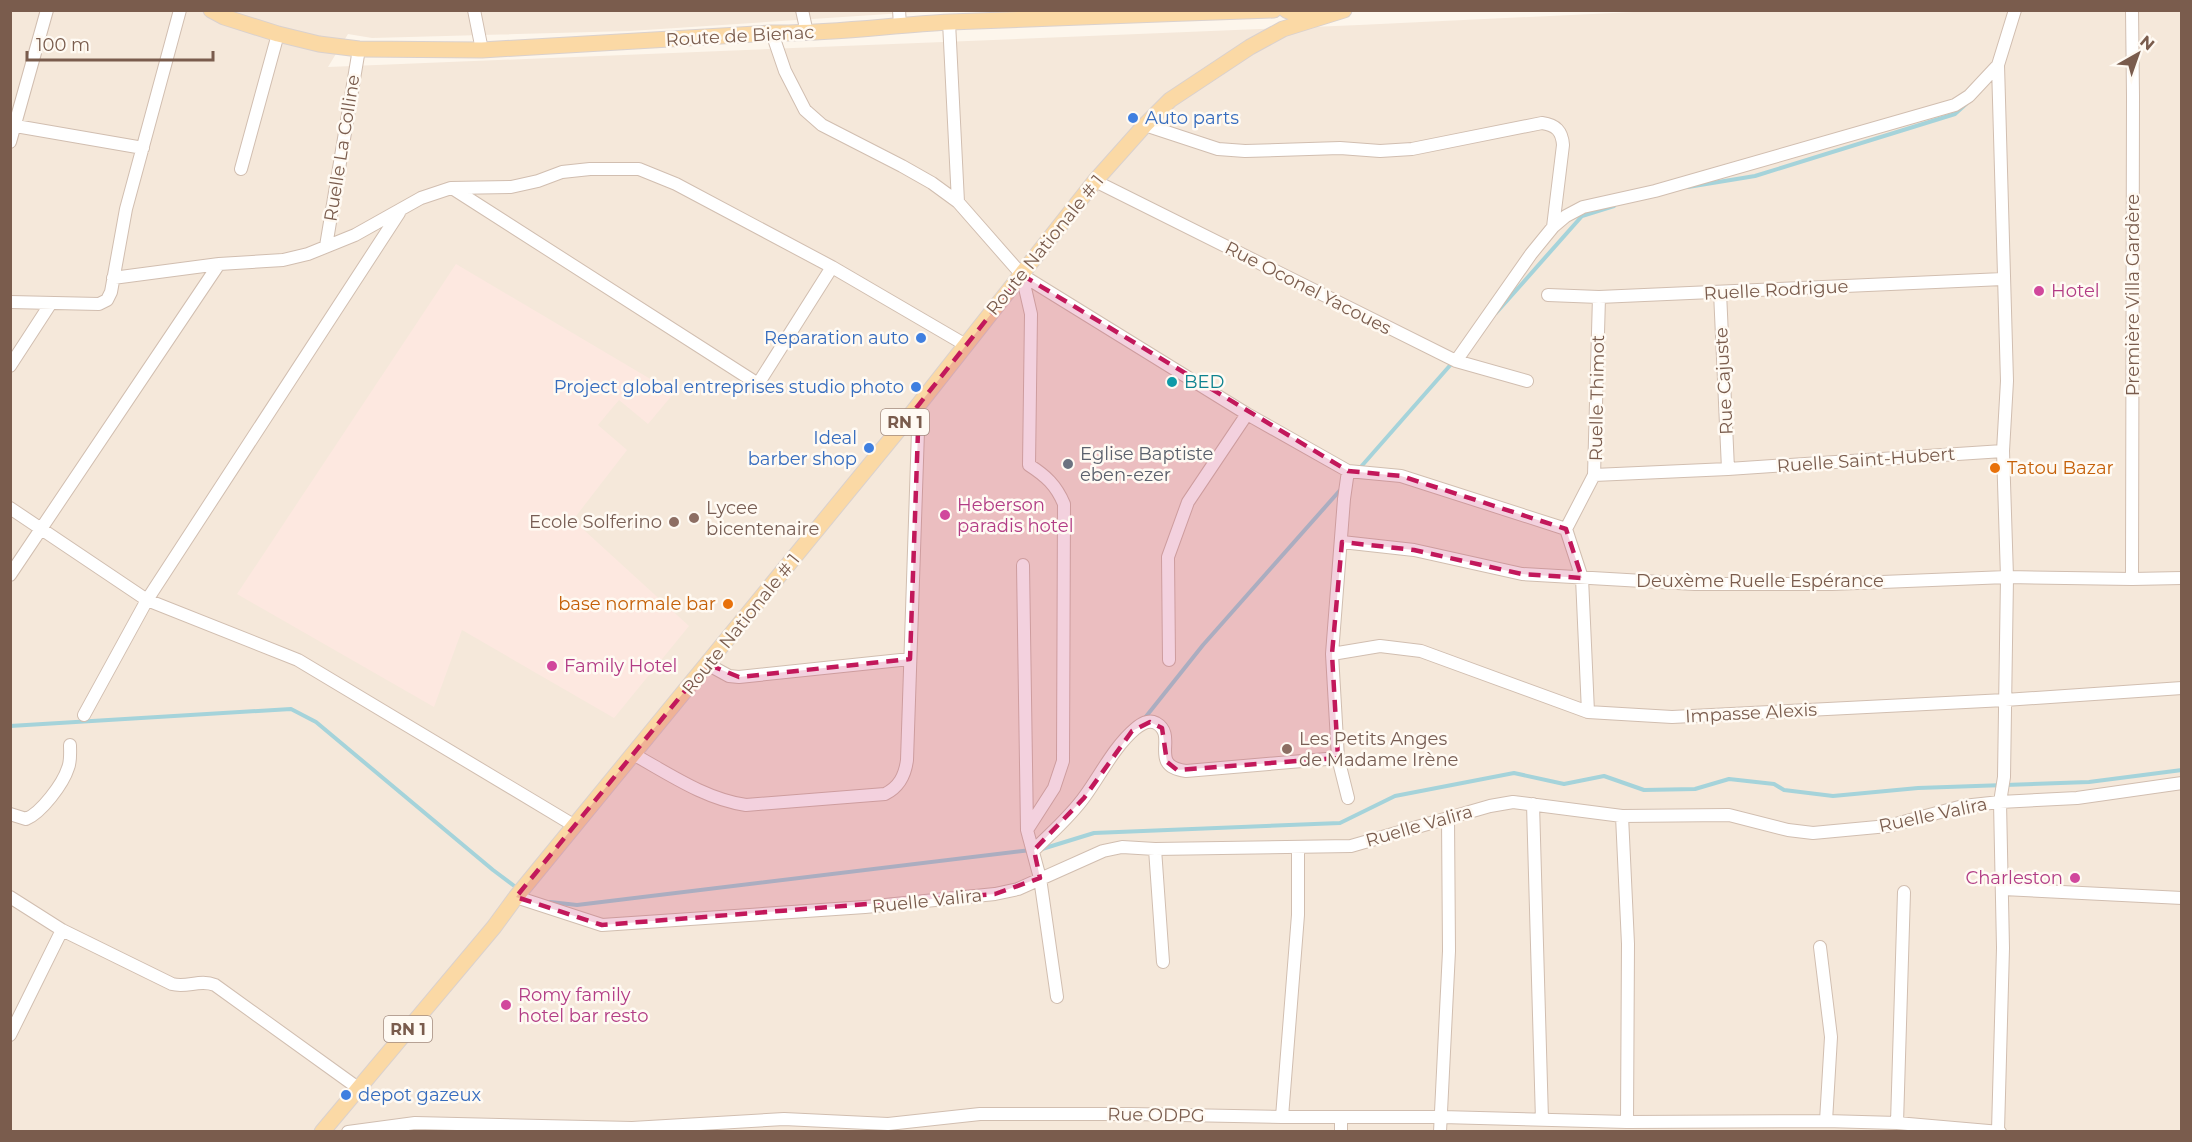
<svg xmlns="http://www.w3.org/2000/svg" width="2192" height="1142" viewBox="0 0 2192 1142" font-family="Montserrat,sans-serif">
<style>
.residential{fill:#f5e8da}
.commercial{fill:#fde8e0}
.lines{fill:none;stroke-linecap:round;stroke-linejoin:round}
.stream{stroke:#a5d3da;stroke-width:4}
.minor-casing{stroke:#d1beb0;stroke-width:14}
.major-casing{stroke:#dad1cd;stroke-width:17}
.minor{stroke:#fff;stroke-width:12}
.major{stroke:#fbd9a5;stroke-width:15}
.marked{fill:#c2185b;fill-opacity:0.2;stroke:#c2185b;stroke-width:4.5;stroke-dasharray:12 8;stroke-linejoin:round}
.shop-dot{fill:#3f7fe0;stroke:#fffaf3;stroke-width:2}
.hotel-dot{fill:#d1479c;stroke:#fffaf3;stroke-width:2}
.culture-dot{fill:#0f9aa8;stroke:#fffaf3;stroke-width:2}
.worship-dot{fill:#6b7280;stroke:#fffaf3;stroke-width:2}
.food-dot{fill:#e8710a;stroke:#fffaf3;stroke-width:2}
.education-dot{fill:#8d6e63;stroke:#fffaf3;stroke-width:2}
.labels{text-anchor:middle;stroke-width:5;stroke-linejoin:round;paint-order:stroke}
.shield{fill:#fffaf3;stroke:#a28b7f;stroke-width:1.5}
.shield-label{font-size:16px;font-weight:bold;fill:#7a5c4d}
.street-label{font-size:18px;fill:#7a5c4d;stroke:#fffaf3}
.shop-label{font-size:18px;fill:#366cbe;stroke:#fffaf3;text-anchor:end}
.hotel-label{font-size:18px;fill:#b23c85;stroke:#fffaf3;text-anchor:start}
.culture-label{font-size:18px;fill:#0d838f;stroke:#fffaf3;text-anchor:start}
.worship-label{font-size:18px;fill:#5b616d;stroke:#fffaf3;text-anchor:start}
.food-label{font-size:18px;fill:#c56008;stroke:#fffaf3;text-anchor:start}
.education-label{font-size:18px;fill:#785e54;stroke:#fffaf3;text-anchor:start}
</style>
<rect width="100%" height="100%" fill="#fdf6ec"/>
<path class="residential" d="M10 11H935L630 31 372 38 348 34 328 67 1359 25 1655 11H2181V1131H11Z"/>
<path class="commercial" d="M456 264 674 393 648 424 619 400 598 425 627 450 573 520 689 626 614 718 462 630 434 707 237 594Z"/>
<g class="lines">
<path class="stream" d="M1688 187 1755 176 1955 114 1966 104
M1496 313 1582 216 1614 206
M1359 469 1453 362
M1144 719 1203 645 1342 488
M10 726 291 709 316 722 493 870 517 888
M1042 849 1094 833 1340 823 1395 796 1514 773 1564 784 1604 776 1644 790 1695 789 1729 779 1774 784 1784 790 1833 796 1918 788 2089 782 2182 770
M550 902 577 905 1031 850"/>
<defs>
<path id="minor" d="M474 10 482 50
M802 10 807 33
M899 10 900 25
M2015 10 1998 65 2007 381 2003 451 2007 577 2004 777 2000 802 2077 798 2182 783
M949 22 958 202
M772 33 785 71 805 110 822 125 902 166 932 183 958 202 1022 275 1247 414 1348 471 1401 476 1566 529 1582 578 1588 712
M10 125 143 148
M1145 125 1218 149 1245 151 1340 148 1380 151 1412 149 1542 123C1556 125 1562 131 1563 145L1553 227
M10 142 47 10
M241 169 278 34
M1095 181 1456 361 1527 381
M452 188 758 384 832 267
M326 246 359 49
M1022 275 1031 314 1029 465C1046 476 1056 485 1064 504L1063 761 1054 788 1027 830
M113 278 219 264 283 260 308 254 355 235 421 198 451 188 511 187 538 181 562 172 590 169H639L676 184 832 267 964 344
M1720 292 1728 469
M1548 295 1599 297 2003 279
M10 302 99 304 107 300 111 292 126 209 180 10
M1456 361 1531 254 1553 227 1566 216 1583 207 1655 191 1955 105 1969 96 1998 65
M10 366 51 303
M1594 475 1728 469 2003 451
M10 508 147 600 298 660 575 826
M1566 529 1594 475 1599 297
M1342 542 1414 550 1522 574 1695 584H1832L2007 577 2132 579 2182 578
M1023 565 1027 830 1040 878 1057 997
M10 575 219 264
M2132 579 2133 96 2132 10
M1332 654 1380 646 1421 651 1588 712 1672 717 2005 700 2182 688
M1169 660 1168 557 1188 502 1247 414
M707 664 729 676 739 677 910 659
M84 715 147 600 399 213
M633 754C669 774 705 799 746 805L885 794C899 787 905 776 907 760L918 431 909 417
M1348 798 1338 758 1332 654 1344 499 1348 471
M1533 804 1542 1120
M10 814 26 819C41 813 63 784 68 768 71 761 70 752 70 745
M1622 816 1628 944 1627 1122
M1155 849 1163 962
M1034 850C1051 833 1071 816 1085 796 1101 774 1114 747 1135 729 1141 724 1148 719 1156 723 1179 736 1147 766 1186 771L1338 758
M2003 889 2182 898
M10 897 62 930 172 984C187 988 200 979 215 985L358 1088
M516 897 602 925 865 907 995 894 1018 889 1103 851 1122 847 1155 849 1351 846 1490 806 1513 802 1622 816 1729 815 1788 830 1813 833 1888 826 1963 806 2000 802 2003 948 1998 1131
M1820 947 1831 1037 1826 1121
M10 1035 62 930
M1282 1117 1298 915V848
M1897 1123 1904 892
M348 1132 415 1123 632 1128 784 1119 888 1124 980 1114H1131L1282 1117H1442L1627 1122 1826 1121 1897 1123 2000 1132
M1341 1132V1117
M1440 1132 1449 951 1448 818"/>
<path id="major" d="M211 10 224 17 278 34 319 44 359 49 482 50 772 33C832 34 891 25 950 22 1058 17 1166 14 1274 10
M1286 10 1311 20
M322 1132 494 927 516 897 909 417 1095 181 1145 125 1170 100 1250 47 1283 29 1344 10"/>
</defs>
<use href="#minor" class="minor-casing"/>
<use href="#major" class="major-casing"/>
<use href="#minor" class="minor"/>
<use href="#major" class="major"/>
</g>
<path class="marked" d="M1022 275 1348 471 1401 476 1566 529 1582 578 1522 574 1414 550 1342 542 1332 654 1338 758 1177 770 1167 762 1162 728 1150 722 1132 731 1084 798 1034 850 1040 878 995 894 602 925 516 897 707 664 739 677 910 659 918 431 909 417Z"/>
<g class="shop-dot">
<circle cx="1133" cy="118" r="6"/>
<circle cx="921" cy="338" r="6"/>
<circle cx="916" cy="387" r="6"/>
<circle cx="869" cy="448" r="6"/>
<circle cx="346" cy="1095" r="6"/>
</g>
<g class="hotel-dot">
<circle cx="2039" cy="291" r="6"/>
<circle cx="945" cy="515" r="6"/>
<circle cx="552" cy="666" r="6"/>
<circle cx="2075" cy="878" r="6"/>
<circle cx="506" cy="1005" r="6"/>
</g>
<circle class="culture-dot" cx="1172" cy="382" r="6"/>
<circle class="worship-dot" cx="1068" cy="464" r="6"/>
<g class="food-dot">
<circle cx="1995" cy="468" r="6"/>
<circle cx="728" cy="604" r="6"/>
</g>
<g class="education-dot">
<circle cx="694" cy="518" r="6"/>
<circle cx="674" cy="522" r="6"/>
<circle cx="1287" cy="749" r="6"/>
</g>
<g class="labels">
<g class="shield">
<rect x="881" y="409" width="48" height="26" rx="4.5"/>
<rect x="384" y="1016" width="48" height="26" rx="4.5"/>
</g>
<g class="shield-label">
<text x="905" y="428">RN 1</text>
<text x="408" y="1035">RN 1</text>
</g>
<g class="street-label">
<text transform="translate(740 36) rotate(-3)" y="6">Route de Bienac</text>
<text transform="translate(342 148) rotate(-81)" y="6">Ruelle La Colline</text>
<text transform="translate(1045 245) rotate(-51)" y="6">Route Nationale # 1</text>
<text transform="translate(1308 288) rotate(27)" y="6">Rue Oconel Yacoues</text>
<text transform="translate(1776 290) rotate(-3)" y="6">Ruelle Rodrigue</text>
<text transform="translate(2133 295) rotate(-90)" y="6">Première Villa Gardère</text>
<text transform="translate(1724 381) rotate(-93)" y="6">Rue Cajuste</text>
<text transform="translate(1597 398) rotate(-89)" y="6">Ruelle Thimot</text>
<text transform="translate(1866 460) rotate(-4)" y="6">Ruelle Saint-Hubert</text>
<text x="1760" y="587">Deuxème Ruelle Espérance</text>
<text transform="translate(741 624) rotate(-51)" y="6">Route Nationale # 1</text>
<text transform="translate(1751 713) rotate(-3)" y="6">Impasse Alexis</text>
<text transform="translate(1933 815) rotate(-12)" y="6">Ruelle Valira</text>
<text transform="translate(1419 826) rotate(-16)" y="6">Ruelle Valira</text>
<text transform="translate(927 901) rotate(-6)" y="6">Ruelle Valira</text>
<text transform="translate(1156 1115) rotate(1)" y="6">Rue ODPG</text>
</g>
<g class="shop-label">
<text x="1145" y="124" text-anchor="start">Auto parts</text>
<text x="909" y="344">Reparation auto</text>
<text x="904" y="393">Project global entreprises studio photo</text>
<text x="857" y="444">Ideal<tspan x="857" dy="21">barber shop</tspan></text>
<text x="358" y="1101" text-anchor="start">depot gazeux</text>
</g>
<g class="hotel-label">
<text x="2051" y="297">Hotel</text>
<text x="957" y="511">Heberson<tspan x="957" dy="21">paradis hotel</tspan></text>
<text x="564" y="672">Family Hotel</text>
<text x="2063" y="884" text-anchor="end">Charleston</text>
<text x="518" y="1001">Romy family<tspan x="518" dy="21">hotel bar resto</tspan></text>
</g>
<g class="culture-label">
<text x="1184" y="388">BED</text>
</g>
<g class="worship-label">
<text x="1080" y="460">Eglise Baptiste<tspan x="1080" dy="21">eben-ezer</tspan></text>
</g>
<g class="food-label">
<text x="2007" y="474">Tatou Bazar</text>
<text x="716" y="610" text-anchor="end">base normale bar</text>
</g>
<g class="education-label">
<text x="706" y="514">Lycee<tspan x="706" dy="21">bicentenaire</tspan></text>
<text x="662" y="528" text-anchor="end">Ecole Solferino</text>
<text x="1299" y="745">Les Petits Anges<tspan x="1299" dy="21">de Madame Irène</tspan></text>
</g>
</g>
<rect width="2192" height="1142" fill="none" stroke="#7a5c4d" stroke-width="24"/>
<g transform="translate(2138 54) rotate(40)" stroke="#fffaf3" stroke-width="4.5" paint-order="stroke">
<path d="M0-4.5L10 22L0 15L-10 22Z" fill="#7a5c4d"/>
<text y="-9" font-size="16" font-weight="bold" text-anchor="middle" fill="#7a5c4d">N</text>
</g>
<path d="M27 51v9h186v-9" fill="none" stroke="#7a5c4d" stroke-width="3"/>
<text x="36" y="51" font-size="18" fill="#7a5c4d" stroke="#fffaf3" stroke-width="4.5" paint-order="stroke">100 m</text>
</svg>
